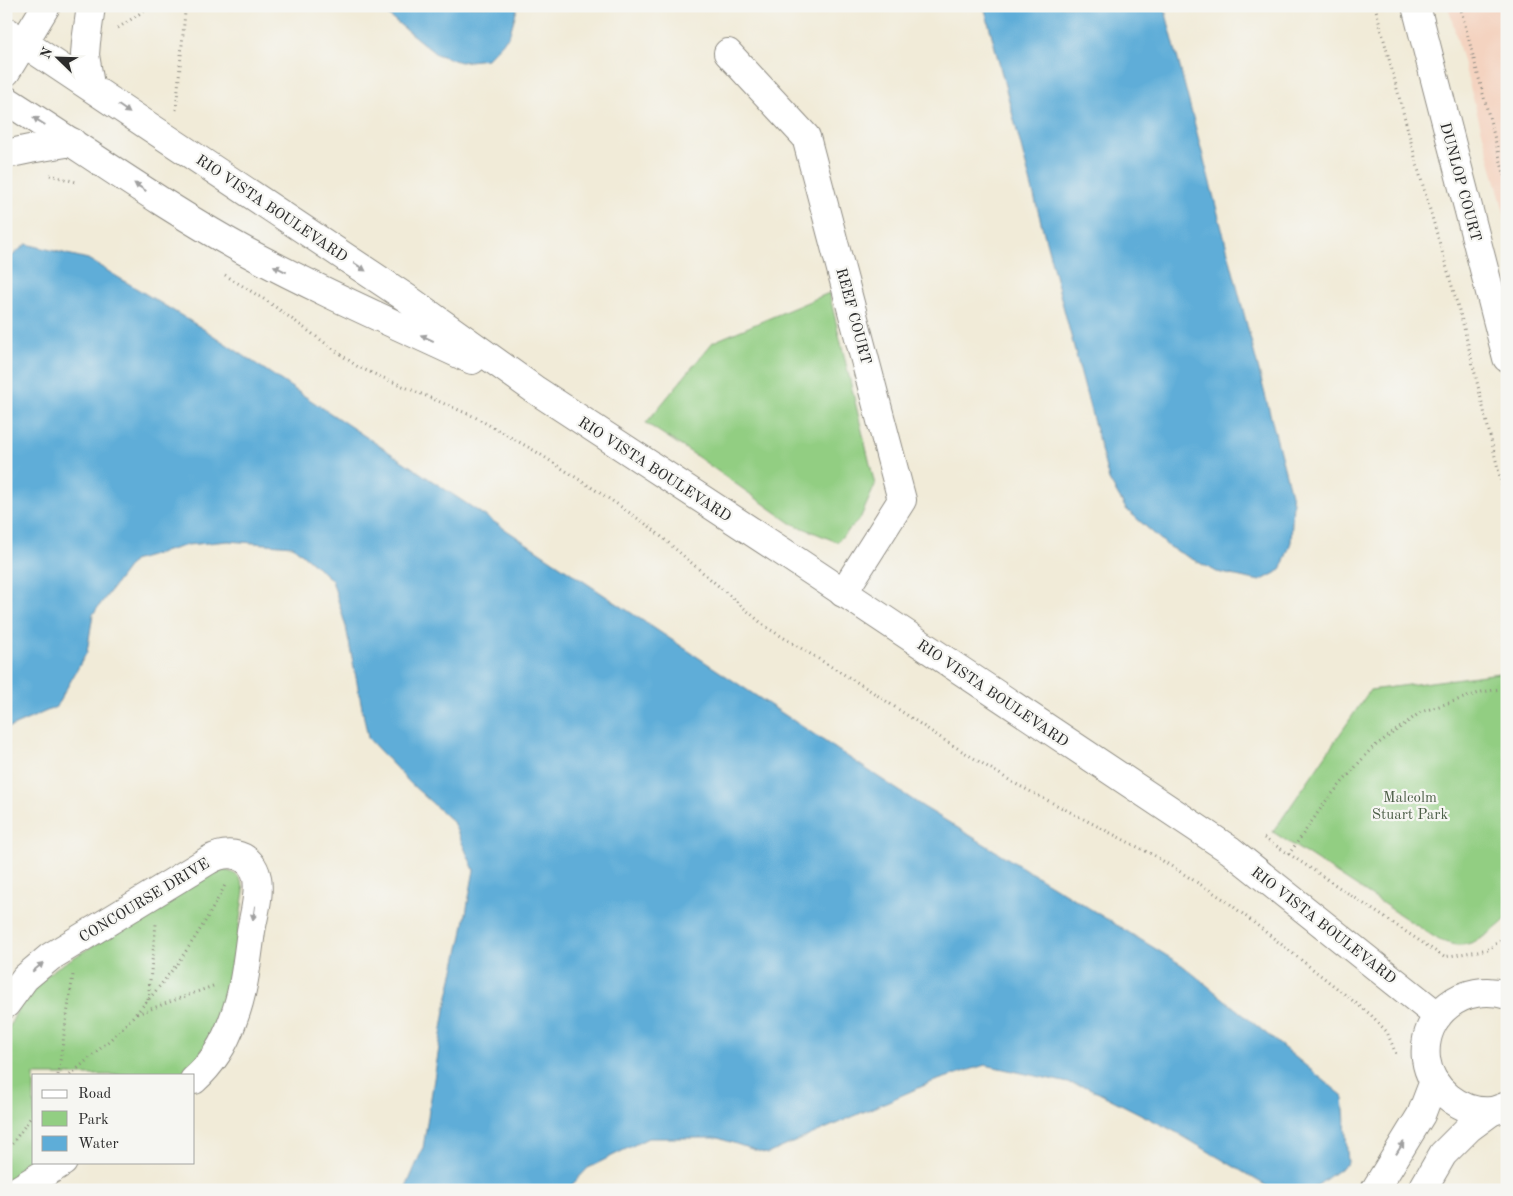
<svg xmlns="http://www.w3.org/2000/svg" width="1513" height="1196" viewBox="0 0 1513 1196" font-family="'Old Standard TT',serif">
<style>
.built{fill:#f4d3c0}
.green{fill:#92ce82;stroke:#5e7c56}
.water{fill:#5eadd8;stroke:#446c82}
.lines{fill:none;stroke-linecap:round;stroke-linejoin:round}
.street-casing{stroke:#8e8b82;stroke-width:30}
.secondary-casing{stroke:#8e8b82;stroke-width:30}
.primary-casing{stroke:#8e8b82;stroke-width:30}
.path{stroke:#8e8b82;stroke-width:3;stroke-dasharray:1 4;stroke-linecap:butt}
.street{stroke:#fff;stroke-width:28}
.secondary{stroke:#fff;stroke-width:28}
.primary{stroke:#fff;stroke-width:28}
.oneway{fill:#a0a0a0}
.labels{text-anchor:middle;stroke-width:4.5;stroke-linejoin:round;paint-order:stroke}
.street-label{font-size:15px;fill:#2b2b2b;stroke:#f6f6f2}
.park-label{font-size:15px;fill:#4a5c45;stroke:#f6f6f2}
</style>
<rect width="100%" height="100%" fill="#f6f6f2"/>
<filter id="ink" filterUnits="userSpaceOnUse"><feTurbulence type="fractalNoise" baseFrequency=".02" numOctaves="2"/><feDisplacementMap in="SourceGraphic" scale="10" xChannelSelector="R" yChannelSelector="G"/><feConvolveMatrix kernelMatrix="1 2 1 2 8 2 1 2 1" color-interpolation-filters="sRGB"/></filter>
<filter id="wash" filterUnits="userSpaceOnUse"><feTurbulence type="fractalNoise" baseFrequency=".0096" numOctaves="4" result="noise"/><feDisplacementMap in="SourceGraphic" scale="20" xChannelSelector="R" yChannelSelector="G"/><feGaussianBlur stdDeviation="1.12" result="paint"/><feColorMatrix in="noise" values="0 0 0 0 0 0 0 0 0 0 0 0 0 0 0 0 0 1.4 0 .05"/><feComposite in="paint" operator="in"/></filter>
<g filter="url(#wash)">
<rect width="100%" height="100%" fill="#f1ebd8"/>
<path class="built" d="M1448 6H1507V223Z"/>
<path class="green" d="M829 293 875 485 860 519 837 542 791 523 695 455 646 423 713 342Z
M1507 672V918C1496 929 1475 946 1458 945 1452 945 1445 942 1439 940L1273 832 1370 690Z
M222 870C236 871 242 878 244 891 234 953 233 1033 180 1075H34V1162H39L11 1179 6 1180V1034L21 1002 32 989 53 970 213 873Z"/>
<path class="water" d="M377 6H518L509 36 487 59 460 62 436 54Z
M984 6H1164L1293 502 1291 542 1281 570 1260 581 1217 572 1169 547 1126 509 1109 480Z
M26 244 88 259 205 330 922 806 1182 965 1343 1096 1348 1163 1311 1190 1270 1188 1174 1131 1087 1087 985 1065 932 1082 767 1154 718 1138H648L588 1168 567 1190H405L423 1148 445 1010 462 935 474 870 453 822 410 783 368 738 346 627 332 580 293 546 228 541 187 545 133 561 93 614 87 652 56 707 6 729V261Z"/>
</g>
<g filter="url(#ink)">
<g class="lines">
<defs>
<path id="street" d="M1416 6 1507 358
M728 53 806 137 902 500 843 593
M6 1004 25 978 50 957 209 860C229 849 252 854 257 878 260 895 254 914 251 931 247 961 244 992 233 1020 225 1043 212 1064 194 1080
M18 1190 63 1162
M1375 1190 1421 1115 1434 1081
M1422 1190 1443 1154 1469 1128 1492 1111"/>
<path id="secondary" d="M6 31 408 299 534 389 783 552 1230 850 1438 1016
M6 100C85 150 161 205 243 250 317 290 395 324 472 360
M1507 995C1465 982 1421 1013 1426 1059 1430 1089 1461 1114 1492 1111 1497 1110 1502 1108 1507 1106"/>
<path id="primary" d="M6 72 46 6
M90 85 85 55 86 42 91 6
M6 154 30 149 72 142"/>
</defs>
<use href="#street" class="street-casing"/>
<use href="#secondary" class="secondary-casing"/>
<use href="#primary" class="primary-casing"/>
<path class="path" d="M1375 6 1419 172 1463 324 1507 506
M1460 6 1507 185
M118 28 151 6
M176 110 185 12 184 6
M50 175 76 182
M225 275 270 303 358 367 473 416 535 451 617 504 650 527 766 627 868 689 941 738 1014 783 1155 856 1225 900 1371 1015 1387 1032 1396 1054
M1507 688 1482 692 1421 712 1371 749 1326 801 1289 854 1444 957 1489 949 1507 935
M1264 838 1289 854
M148 1000 156 924
M137 1014 213 986
M58 1075 73 975
M70 1075C89 1058 108 1043 125 1025 165 984 199 937 225 885
M6 1152 34 1113"/>
<use href="#street" class="street"/>
<use href="#secondary" class="secondary"/>
<use href="#primary" class="primary"/>
</g>
<defs><path id="oneway-solid" d="M-6-.8H1V-3.2L6.5 0L1 3.2V.8H-6Z" transform="scale(1.25)"/></defs>
<g class="oneway">
<use href="#oneway-solid" transform="translate(124 109) rotate(35)"/>
<use href="#oneway-solid" transform="translate(39 121) rotate(-148)"/>
<use href="#oneway-solid" transform="translate(140 187) rotate(-147)"/>
<use href="#oneway-solid" transform="translate(360 267) rotate(34)"/>
<use href="#oneway-solid" transform="translate(280 269) rotate(-153)"/>
<use href="#oneway-solid" transform="translate(427 338) rotate(-155)"/>
<use href="#oneway-solid" transform="translate(254 913) rotate(99)"/>
<use href="#oneway-solid" transform="translate(38 967) rotate(-40)"/>
<use href="#oneway-solid" transform="translate(1400 1148) rotate(-58)"/>
</g>
</g>
<g class="labels">
<g class="street-label">
<text transform="translate(1461 182) rotate(75)" y="5">DUNLOP COURT</text>
<text transform="translate(272 208) rotate(34)" y="5">RIO VISTA BOULEVARD</text>
<text transform="translate(854 316) rotate(75)" y="5">REEF COURT</text>
<text transform="translate(655 469) rotate(33)" y="5">RIO VISTA BOULEVARD</text>
<text transform="translate(993 693) rotate(34)" y="5">RIO VISTA BOULEVARD</text>
<text transform="translate(144 900) rotate(-31)" y="5">CONCOURSE DRIVE</text>
<text transform="translate(1324 925) rotate(38)" y="5">RIO VISTA BOULEVARD</text>
</g>
<g class="park-label">
<text x="1410" y="802">Malcolm<tspan x="1410" dy="17">Stuart Park</tspan></text>
</g>
</g>
<rect width="1513" height="1196" fill="none" stroke="#f6f6f2" stroke-width="25"/>
<rect x="32" y="1074" width="162" height="90" fill="#f6f6f2" stroke="#a5a5a2"/>
<rect x="42" y="1090" width="25" height="8" fill="#ffffff" stroke="#a5a5a2"/>
<text x="78" y="1098" font-size="15" fill="#2b2b2b">Road</text>
<rect x="42" y="1111" width="25" height="15" fill="#92ce82" stroke="#a5a5a2"/>
<text x="78" y="1124" font-size="15" fill="#2b2b2b">Park</text>
<rect x="42" y="1136" width="25" height="15" fill="#5eadd8" stroke="#a5a5a2"/>
<text x="78" y="1148" font-size="15" fill="#2b2b2b">Water</text>
<g transform="translate(58 58) rotate(293)" stroke="#f6f6f2" stroke-width="4" paint-order="stroke">
<path d="M0-4L9 19L0 12L-9 19Z" fill="#2b2b2b"/>
<text y="-8" font-size="14" font-weight="bold" text-anchor="middle" fill="#2b2b2b">N</text>
</g>
</svg>
